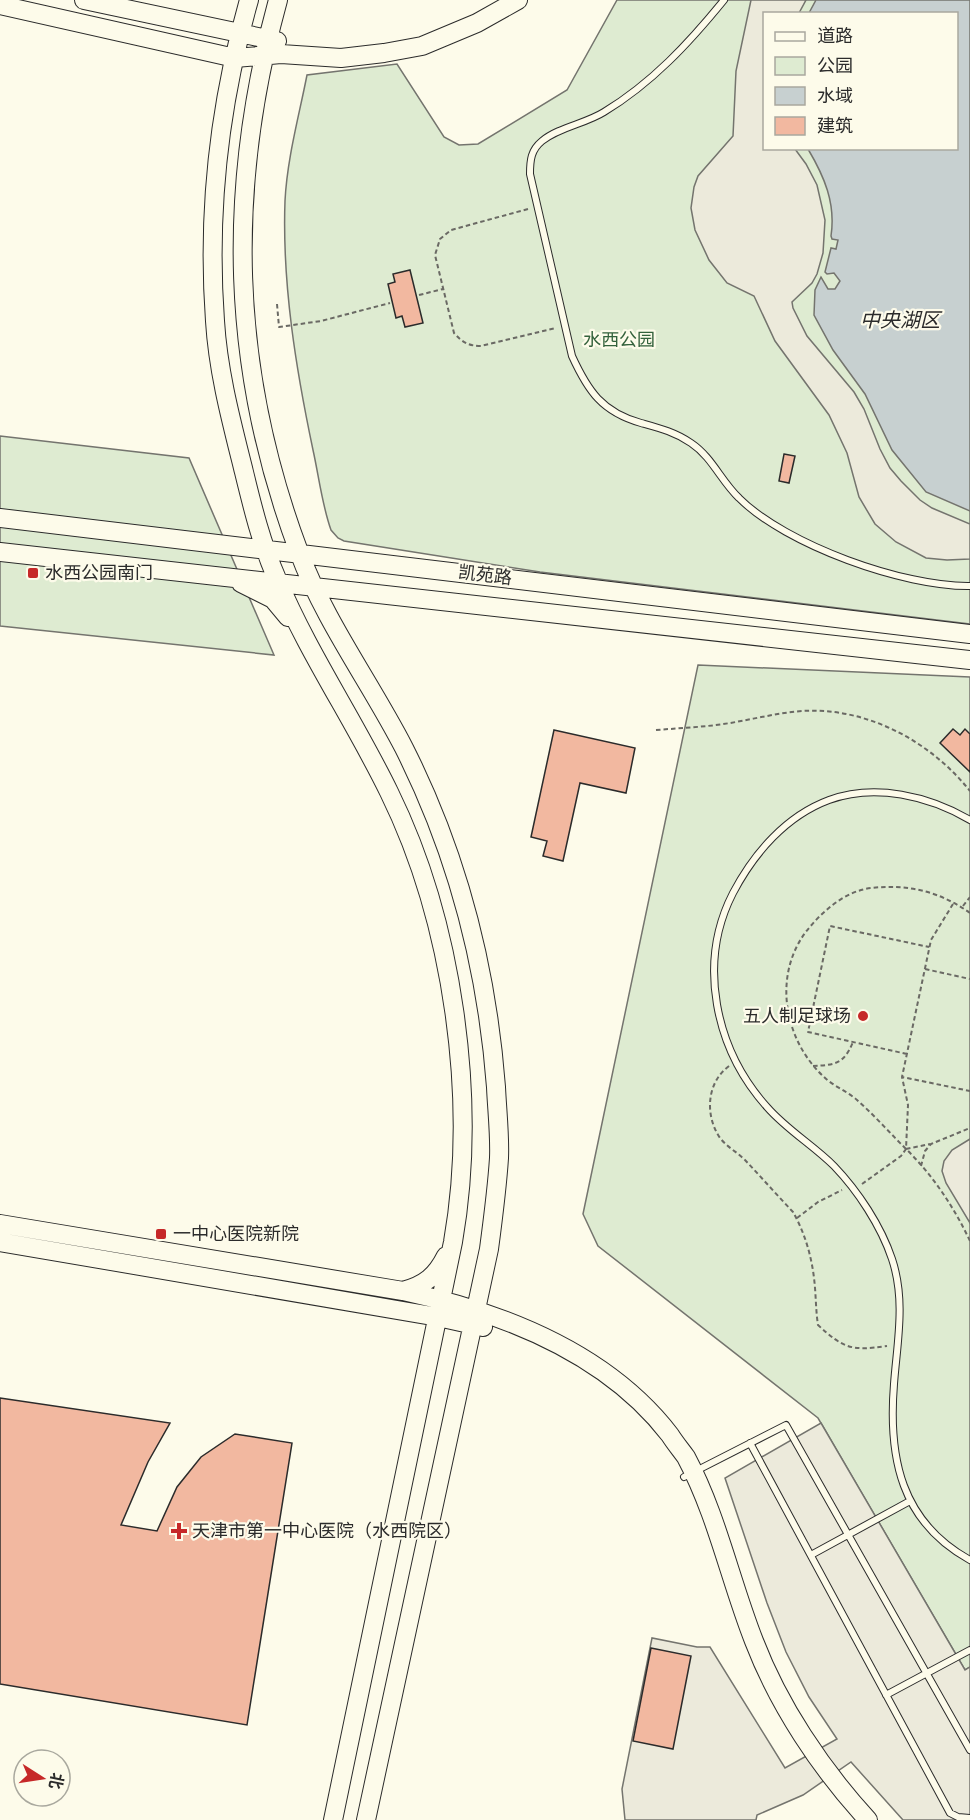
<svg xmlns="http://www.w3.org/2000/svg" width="970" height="1820" viewBox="0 0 970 1820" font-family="Montserrat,'Noto Sans SC',sans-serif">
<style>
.green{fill:#deebd1;stroke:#74746e;stroke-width:1.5;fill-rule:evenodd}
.parking{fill:#eceadb;stroke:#74746e;stroke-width:1.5}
.water{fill:#c7d0d0;stroke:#74746e;stroke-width:1.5}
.building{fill:#f2b8a0;stroke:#2b2b2b;stroke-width:1.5}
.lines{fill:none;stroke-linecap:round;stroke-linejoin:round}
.lane-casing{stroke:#2b2b2b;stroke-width:8}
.secondary-casing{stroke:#2b2b2b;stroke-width:20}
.path{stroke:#6a6964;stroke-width:2;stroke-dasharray:4.5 3;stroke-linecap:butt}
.lane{stroke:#fdfbea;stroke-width:6}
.secondary{stroke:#fdfbea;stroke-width:18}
.poi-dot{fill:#c62828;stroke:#fdfbea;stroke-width:2}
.labels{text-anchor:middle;stroke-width:4.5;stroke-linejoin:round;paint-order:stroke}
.park-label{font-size:18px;fill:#34623c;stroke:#fdfbea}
.poi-label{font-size:18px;fill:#2b2b2b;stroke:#fdfbea;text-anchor:start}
.street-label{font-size:18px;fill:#2b2b2b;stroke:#fdfbea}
.water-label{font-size:20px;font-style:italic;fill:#2b2b2b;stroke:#fdfbea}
</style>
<rect width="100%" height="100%" fill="#fdfbea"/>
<path class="green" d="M617 0H970V624L540 572 344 541 338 538 331 530C322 505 319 477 313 450 296 369 282 284 285 201 287 159 299 116 307 75L397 64 444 137 459 145 478 144 567 90ZM764 14H956V148H764Z
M0 436 189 458 274 655 0 626Z
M698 665 970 677V1667L965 1670 818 1418 598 1246 583 1214Z"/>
<path class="parking" d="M751 0H806L799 13 764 14V148L795 149 806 164 817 185 825 220 823 253 817 274 812 283 792 302 793 308 807 336 854 392 864 409 880 449 890 468 901 481 920 500 932 508 970 524V559L947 560 926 558 896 542 875 524 859 497 847 453 829 415 775 341 754 296 727 283 709 260 695 230 691 208 694 187 698 176 733 136 736 71Z
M970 1139V1223L946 1183 942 1171 944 1161 952 1150Z
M821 1423 965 1670 970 1667V1820H903L851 1762 803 1795 757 1815 756 1820H625L622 1789 652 1638 697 1647H710L785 1768 837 1739 809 1697 786 1652 767 1603 725 1478Z"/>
<path class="water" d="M816 0H970V511L926 492 892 450 865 394 833 350 814 315 815 290 821 277 828 289H835L840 281 834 273 827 274 825 272 831 248 836 249 838 240 832 239 831 236C836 203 824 176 808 149L956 148V14L809 13Z"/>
<path class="building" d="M410 270 423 323 405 327 402 316 396 318 388 284 395 282 393 274Z
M784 454 795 456 789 483 779 481Z
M953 729 960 735 965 729 970 734V772L940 743Z
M554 730 635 748 626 793 580 783 563 861 543 856 547 841 531 837Z
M0 1398 170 1423 148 1462 121 1525 157 1531 177 1487 201 1457 235 1434 292 1443 247 1725 0 1684Z
M651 1648 691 1656 673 1749 633 1741Z"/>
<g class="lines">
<defs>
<path id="lane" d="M724 0C689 43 652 83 604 112 585 124 559 127 542 141 531 150 530 160 530 174L572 356C588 391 602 412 641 423 659 428 675 432 691 443 712 457 721 481 739 498 786 545 904 587 970 586
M970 820C929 796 875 783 829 800 786 816 754 853 733 893 697 963 715 1049 767 1107 787 1130 813 1145 834 1166 858 1191 881 1226 892 1259 906 1301 897 1343 894 1384 888 1458 901 1522 970 1560
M750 1443 950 1813 958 1817 970 1818
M684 1477 786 1425 970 1750
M811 1555 910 1501
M886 1695 970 1650"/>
<path id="secondary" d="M84 0 277 41
M249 0C219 105 207 212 215 321 218 371 231 420 243 468 252 505 261 543 277 579 308 653 354 720 389 792 453 922 478 1099 453 1242L333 1820
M278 0C226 189 230 368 299 552 325 622 370 682 404 748 457 853 487 969 496 1087 497 1110 500 1135 499 1158 497 1189 493 1219 489 1249L366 1820
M0 5 235 58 281 54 341 58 384 53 422 46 477 23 518 0
M0 518 970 634
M0 552 970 660
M241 583 273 599 288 617
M0 1224 403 1291C501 1312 607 1353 670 1435 675 1443 681 1450 686 1457 717 1515 730 1580 754 1641 779 1706 821 1769 868 1820
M0 1242 438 1317 483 1327
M403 1291C425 1285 436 1276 446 1256"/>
</defs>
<use href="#lane" class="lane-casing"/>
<use href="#secondary" class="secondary-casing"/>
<path class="path" d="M528 209 451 230 440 239 435 255 454 333C462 342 468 346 481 346L556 328
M419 295 443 289
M277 304 279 327 321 321 390 303
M656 730C681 728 706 727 730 723 754 719 777 713 802 711 867 707 930 741 970 791
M953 904 931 940 902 1077 970 1091
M963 906 970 897
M970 913C939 891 908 884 871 888 845 891 821 912 805 933 773 977 784 1040 824 1077 833 1086 847 1091 857 1100 874 1115 889 1132 905 1148 932 1174 954 1207 970 1241
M925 969 970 979
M907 1054 808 1032 830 926 929 947
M729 1066C706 1083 705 1116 720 1138 727 1147 737 1152 745 1160 761 1177 777 1195 793 1212 806 1235 813 1261 815 1288 816 1300 816 1312 818 1325 844 1349 852 1351 887 1346
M813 1066C835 1065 844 1064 853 1042
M906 1149 930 1144
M921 1166 925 1151 931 1144 970 1128
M862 1184 901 1156 906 1149 908 1105 902 1077
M797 1218 818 1202 842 1190"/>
<use href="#lane" class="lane"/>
<use href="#secondary" class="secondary"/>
</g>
<g class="poi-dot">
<rect x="27" y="567" width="12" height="12" rx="3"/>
<circle cx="863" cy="1016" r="6"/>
<rect x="155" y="1228" width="12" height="12" rx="3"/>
<path d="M176 1522h6v6h6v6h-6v6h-6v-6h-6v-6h6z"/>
</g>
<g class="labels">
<g class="park-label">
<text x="619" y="346">水西公园</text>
</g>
<g class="poi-label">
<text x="45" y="579">水西公园南门</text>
<text x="851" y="1022" text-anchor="end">五人制足球场</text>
<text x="173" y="1240">一中心医院新院</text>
<text x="192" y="1537">天津市第一中心医院（水西院区）</text>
</g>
<g class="street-label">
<text transform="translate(485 575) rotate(7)" y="6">凯苑路</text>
</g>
<g class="water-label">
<text x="900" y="327">中央湖区</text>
</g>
</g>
<rect x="763" y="12" width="195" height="138" fill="#fdfbea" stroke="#a9a89e" stroke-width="1.5"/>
<rect x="775" y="32" width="30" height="9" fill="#fdfbea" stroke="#a9a89e" stroke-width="1.5"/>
<text x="817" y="42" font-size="18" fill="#2b2b2b">道路</text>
<rect x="775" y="57" width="30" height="18" fill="#deebd1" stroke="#a9a89e" stroke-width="1.5"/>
<text x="817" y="72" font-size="18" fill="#2b2b2b">公园</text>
<rect x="775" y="87" width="30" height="18" fill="#c7d0d0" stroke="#a9a89e" stroke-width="1.5"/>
<text x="817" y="102" font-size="18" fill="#2b2b2b">水域</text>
<rect x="775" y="117" width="30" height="18" fill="#f2b8a0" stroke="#a9a89e" stroke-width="1.5"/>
<text x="817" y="132" font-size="18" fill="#2b2b2b">建筑</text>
<g transform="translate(42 1778) rotate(102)"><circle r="28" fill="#fdfbea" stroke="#a9a89e" stroke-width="1.5"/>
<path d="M0-4.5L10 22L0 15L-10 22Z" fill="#c62828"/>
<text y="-9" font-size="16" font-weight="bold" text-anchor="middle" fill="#2b2b2b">北</text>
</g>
</svg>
